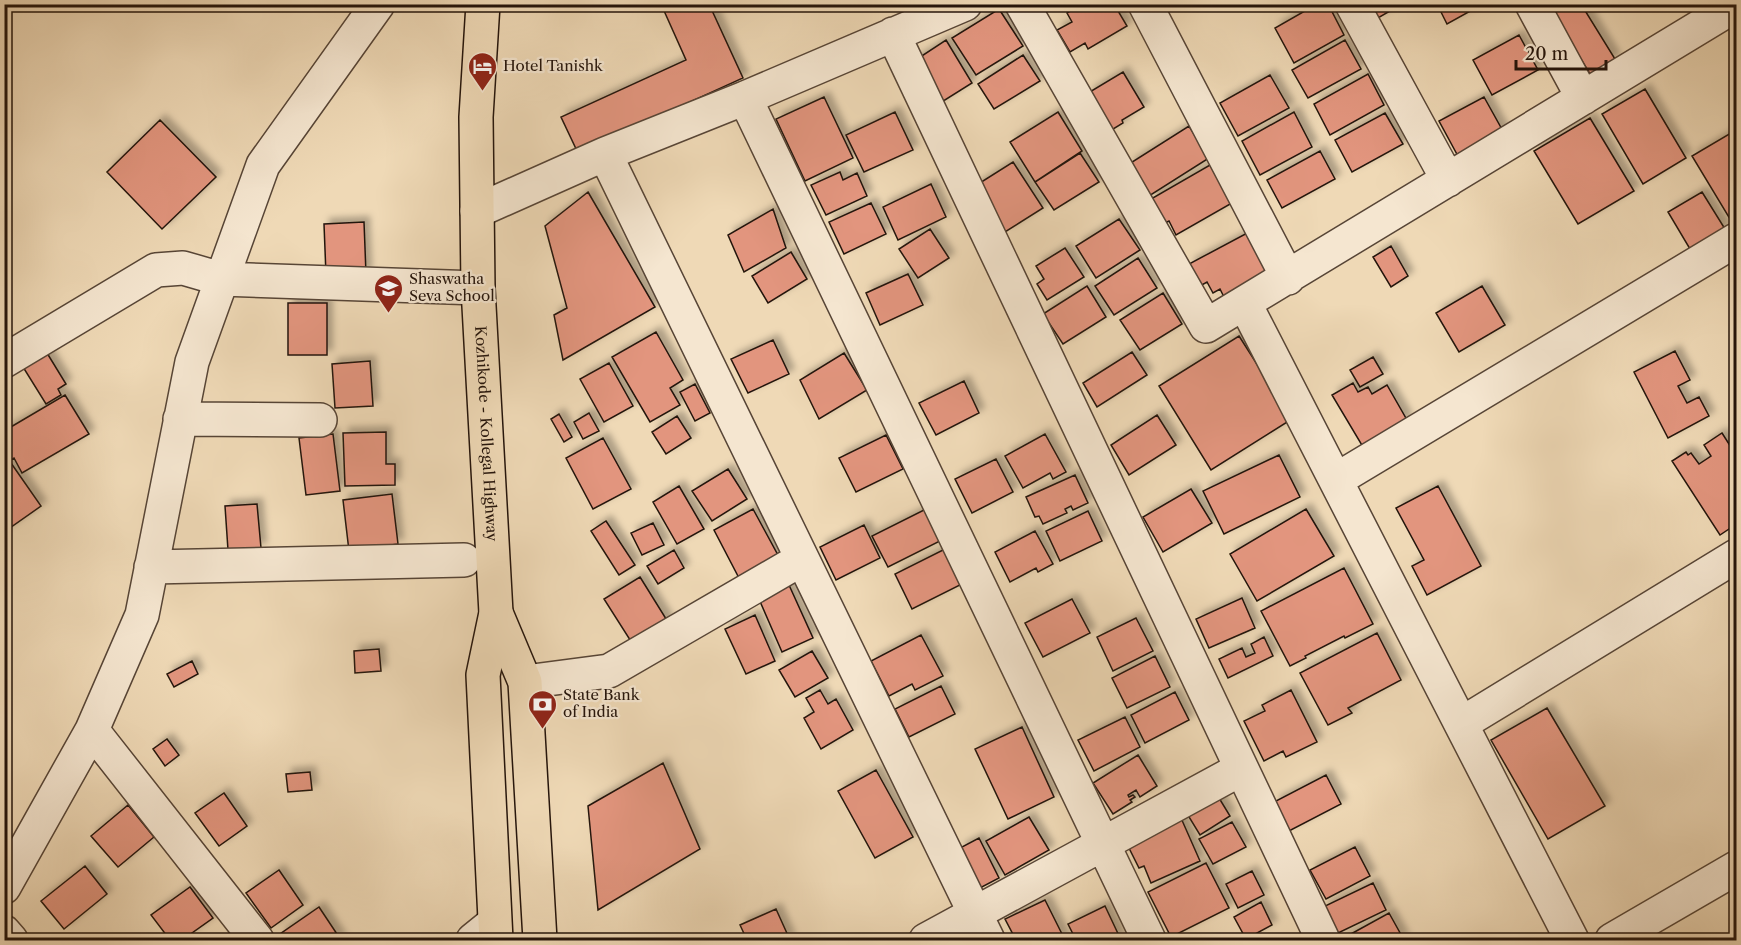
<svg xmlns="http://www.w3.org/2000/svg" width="1741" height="945" viewBox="0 0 1741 945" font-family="'Libre Caslon Text',serif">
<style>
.building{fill:#e2957e;stroke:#24140b;stroke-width:1.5;filter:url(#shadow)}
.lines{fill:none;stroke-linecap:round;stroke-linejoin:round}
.minor-casing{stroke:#574536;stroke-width:36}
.major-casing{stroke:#24140b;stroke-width:36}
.minor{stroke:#f5e6d0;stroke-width:33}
.major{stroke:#efd9b6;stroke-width:33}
.labels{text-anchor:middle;stroke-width:4.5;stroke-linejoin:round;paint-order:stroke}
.poi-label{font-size:15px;fill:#24140b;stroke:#f5e6d0;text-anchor:start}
.street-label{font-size:15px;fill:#24140b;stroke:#f5e6d0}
</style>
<defs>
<filter id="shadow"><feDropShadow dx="5.5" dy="-5.5" stdDeviation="3" flood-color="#0004"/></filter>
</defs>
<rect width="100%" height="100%" fill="#efd9b6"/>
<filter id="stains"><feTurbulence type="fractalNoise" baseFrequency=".00333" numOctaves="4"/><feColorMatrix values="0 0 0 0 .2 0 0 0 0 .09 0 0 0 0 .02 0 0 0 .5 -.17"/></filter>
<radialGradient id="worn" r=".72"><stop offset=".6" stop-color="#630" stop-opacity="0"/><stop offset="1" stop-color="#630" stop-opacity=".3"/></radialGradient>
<path class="building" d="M661 4H709L743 78 578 153 561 117 686 60Z
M1081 4H1114L1127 26 1088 49 1085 43 1070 52 1057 30 1072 22 1067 13Z
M1317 4H1328L1344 35 1294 63 1275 28Z
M1371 4H1402L1378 18Z
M1437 4H1483L1447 24Z
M1547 4H1581L1615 59 1590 74Z
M999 9 1023 46 976 75 952 38Z
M1519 35 1538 70 1492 95 1473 60Z
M946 40 972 83 937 105 911 63Z
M1345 40 1361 69 1308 98 1292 70Z
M1023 55 1040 81 994 109 978 84Z
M1123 72 1144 107 1122 120 1123 123 1110 131 1088 93Z
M1368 74 1384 105 1330 135 1314 104Z
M1270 75 1289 108 1238 136 1220 103Z
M1645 89 1686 158 1643 184 1602 114Z
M824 97 853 158 805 181 776 119Z
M1484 97 1504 133 1459 158 1439 121Z
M895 112 913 150 864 172 846 135Z
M1058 112 1082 151 1035 182 1010 142Z
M1294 112 1312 147 1260 175 1242 141Z
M1385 113 1403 144 1352 172 1335 140Z
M1590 118 1634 191 1578 224 1534 151Z
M160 120 216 177 162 229 107 172Z
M1189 126 1209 158 1149 196 1129 164Z
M1736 130V222L1733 224 1692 156Z
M1320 151 1335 179 1282 208 1267 180Z
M1080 153 1099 182 1054 210 1035 182Z
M1013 162 1043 208 1005 232 975 186Z
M1210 165 1232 203 1176 235 1169 221 1165 223 1151 199Z
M840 172 843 180 857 173 867 196 826 215 811 185Z
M931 184 946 217 898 240 883 207Z
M588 192 655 307 563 360 554 315 567 308 545 226Z
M1702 192 1725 229 1690 249 1668 212Z
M871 203 886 234 844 254 829 222Z
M773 209 786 248 744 272 728 235Z
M1119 219 1140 250 1096 278 1076 246Z
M364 222 366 274 326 275 324 224Z
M930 229 949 258 918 278 899 249Z
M1251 231 1272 272 1224 297 1220 289 1213 293 1207 282 1200 286 1189 264Z
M1391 246 1408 276 1391 287 1373 257Z
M1065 248 1084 277 1047 300 1037 284 1044 279 1036 266Z
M791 252 807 279 768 303 752 276Z
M1138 258 1157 288 1114 315 1095 286Z
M908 274 923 305 880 325 866 293Z
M1087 286 1106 317 1063 344 1043 314Z
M1482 286 1505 325 1459 352 1436 313Z
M1163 293 1182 324 1140 350 1120 320Z
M288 303H327V355H288Z
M656 332 683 380 670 388 680 405 650 422 612 357Z
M1239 336 1292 419 1211 470 1159 386Z
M773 340 789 374 748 393 731 359Z
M1675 351 1690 380 1678 386 1687 403 1699 397 1709 416 1668 438 1634 372Z
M1132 352 1147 375 1097 407 1083 383Z
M47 353 66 384 58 389 61 395 46 404 23 367Z
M844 353 867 390 819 419 800 380Z
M1373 357 1383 374 1360 387 1350 370Z
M370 361 373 406 335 408 332 364Z
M609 363 633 406 604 422 580 379Z
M964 381 979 413 936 435 919 403Z
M1353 383 1358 392 1368 387 1372 394 1387 385 1407 420 1363 447 1332 395Z
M695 384 710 413 695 421 680 392Z
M65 395 89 434 22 473 14 458 4 464V431Z
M589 413 599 431 583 439 574 422Z
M559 414 572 437 564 442 551 419Z
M1157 415 1176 445 1129 475 1111 445Z
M677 416 691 438 666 454 652 432Z
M386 432V464H395V485L345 486 343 433Z
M1722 433 1736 455V533L1732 527 1720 535 1672 461 1686 452 1688 455 1691 453 1699 464 1711 456 1704 445Z
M333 434 340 491 306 495 299 438Z
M1045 434 1066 472 1053 479 1050 473 1023 488 1005 456Z
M886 435 903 469 856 492 839 458Z
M603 438 631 489 593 509 566 458Z
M1279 455 1300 497 1224 534 1203 491Z
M996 459 1013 492 972 513 955 479Z
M11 463 41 506 4 532V468Z
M728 469 747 499 712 521 692 491Z
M1075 475 1088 503 1073 510 1071 506 1065 509 1067 513 1043 524 1039 516 1035 517 1026 497Z
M679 486 704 529 677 544 653 502Z
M1438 486 1481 566 1427 595 1412 566 1424 560 1396 508Z
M1191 489 1212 523 1163 552 1143 517Z
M392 494 398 544 349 551 343 500Z
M257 504 261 548 228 550 225 506Z
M928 508 944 539 888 567 872 536Z
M753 509 779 557 739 578 714 530Z
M1306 509 1334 556 1257 601 1230 554Z
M1088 511 1102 541 1060 561 1046 531Z
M606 521 635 565 619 575 591 531Z
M653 523 664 545 642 555 631 533Z
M864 525 880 558 836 580 820 547Z
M1035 531 1053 564 1038 572 1036 568 1010 582 995 552Z
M945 549 962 584 912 609 895 574Z
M674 550 684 568 658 584 647 566Z
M1344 568 1373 624 1345 638 1344 636 1305 656 1306 658 1290 666 1261 611Z
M640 577 668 622 632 643 604 599Z
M789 585 813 638 782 652 759 599Z
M1242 598 1255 628 1209 648 1196 619Z
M1072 599 1090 633 1043 657 1025 623Z
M755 615 775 661 746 674 725 629Z
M1136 618 1153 651 1113 671 1097 637Z
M1377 633 1401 680 1348 708 1352 713 1328 725 1300 673Z
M921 635 943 676 915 690 912 684 889 696 871 661Z
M1264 637 1273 656 1228 678 1219 659 1242 648 1246 657 1255 653 1251 644Z
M379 649 381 671 355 673 354 651Z
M812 651 828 678 795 697 779 670Z
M1155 656 1170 687 1127 708 1112 678Z
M192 661 198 674 174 687 167 674Z
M941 686 955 714 909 737 895 709Z
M820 690 828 704 836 699 853 730 821 749 804 718 814 712 806 698Z
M1291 690 1317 742 1286 757 1283 751 1264 761 1244 721 1265 711 1262 705Z
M1175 692 1189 720 1145 743 1131 715Z
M1547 708 1605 806 1548 839 1491 740Z
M1125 717 1140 747 1094 771 1078 740Z
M1022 727 1054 797 1008 819 975 749Z
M167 739 179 755 165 766 153 749Z
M1138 755 1157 786 1140 797 1136 790 1128 795 1129 797 1133 795 1135 797 1130 800 1132 802 1113 814 1093 783Z
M663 763 700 849 598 910 588 806Z
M876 770 913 837 875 858 838 791Z
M310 772 312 790 288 792 286 774Z
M1326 775 1341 804 1289 831 1274 802Z
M224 793 247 826 219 846 195 813Z
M1216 793 1230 816 1200 835 1186 812Z
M128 805 154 837 118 867 91 836Z
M1029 817 1049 850 1005 875 986 841Z
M1181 818 1200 861 1151 883 1144 866 1139 868 1126 842Z
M1232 822 1246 847 1213 864 1199 839Z
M979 838 999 878 980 888 960 848Z
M1355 847 1370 876 1326 899 1310 870Z
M1206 863 1229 908 1171 937 1148 892Z
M85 866 107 894 64 929 41 901Z
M279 870 303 905 271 928 246 893Z
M1252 871 1264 895 1238 908 1226 884Z
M1373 883 1386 910 1336 934 1323 907Z
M190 887 213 918 182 940H170L151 915Z
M1045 900 1065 940H1020L1019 939 1016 940 1005 919Z
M1261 902 1272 925 1246 939 1234 917Z
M1105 906 1121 940H1076L1068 924Z
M319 907 341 940H285L280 934Z
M776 909 790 940H747L740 925Z
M1389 913 1404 940H1340Z"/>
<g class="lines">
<defs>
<path id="minor" d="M1022 4 1206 326 1736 5
M1145 4 1288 278
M1352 4 1448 180
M1532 4 1583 98
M893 34 1323 940
M745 98 1149 940
M605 154 988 940
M477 211 605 154 745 98 965 4
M1245 304 1572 940
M4 361 156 270 183 268 221 279 478 288
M180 419 320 420
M1336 480 1736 240
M151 567 464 560
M525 682 609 671 802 559
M1461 724 1736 556
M92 730 257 940
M4 887 92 730 142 615 192 362 263 165 378 4
M4 932 11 940
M473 940 494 923
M926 940 1241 769
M1612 940 1736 868"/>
<g id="major">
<path id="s1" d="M483 4 476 117 478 288 496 613 483 675 496 940"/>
<path d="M496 613 525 682 540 940"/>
</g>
</defs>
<use href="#minor" class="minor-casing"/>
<use href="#major" class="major-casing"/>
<use href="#minor" class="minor"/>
<use href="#major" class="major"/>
</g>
<defs>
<symbol id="hotel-pin" viewBox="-11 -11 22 30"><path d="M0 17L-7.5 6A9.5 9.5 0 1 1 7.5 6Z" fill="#8f2418" stroke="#f5e6d0"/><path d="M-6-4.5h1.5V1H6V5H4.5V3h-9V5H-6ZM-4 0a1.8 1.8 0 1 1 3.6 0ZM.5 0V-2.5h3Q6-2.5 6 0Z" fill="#fff"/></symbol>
<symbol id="school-pin" viewBox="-11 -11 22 30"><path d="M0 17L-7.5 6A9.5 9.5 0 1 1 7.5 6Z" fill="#8f2418" stroke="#f5e6d0"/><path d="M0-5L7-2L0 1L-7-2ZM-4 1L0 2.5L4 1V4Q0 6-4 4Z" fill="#fff"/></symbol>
<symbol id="bank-pin" viewBox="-11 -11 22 30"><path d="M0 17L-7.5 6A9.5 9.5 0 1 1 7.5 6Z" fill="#8f2418" stroke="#f5e6d0"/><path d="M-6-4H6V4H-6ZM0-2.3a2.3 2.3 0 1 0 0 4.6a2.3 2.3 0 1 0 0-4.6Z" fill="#fff"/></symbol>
</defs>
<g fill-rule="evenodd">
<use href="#hotel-pin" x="466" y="50" width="33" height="45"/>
<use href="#school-pin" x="372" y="272" width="33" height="45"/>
<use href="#bank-pin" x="526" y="688" width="33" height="45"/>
</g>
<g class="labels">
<g class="poi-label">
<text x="503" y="71">Hotel Tanishk</text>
<text x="409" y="284">Shaswatha<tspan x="409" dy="17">Seva School</tspan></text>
<text x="563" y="700">State Bank<tspan x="563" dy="17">of India</tspan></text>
</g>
<g class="street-label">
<text dy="5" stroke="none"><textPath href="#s1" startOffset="430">Kozhikode - Kollegal Highway</textPath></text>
</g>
</g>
<rect width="1741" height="945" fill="none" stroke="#efd9b6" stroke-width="24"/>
<rect x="6" y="6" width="1729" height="933" fill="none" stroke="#24140b" stroke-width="3"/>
<rect x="12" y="12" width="1717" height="921" fill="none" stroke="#24140b" stroke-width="1.5"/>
<path d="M1516 60v9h90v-9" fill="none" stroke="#24140b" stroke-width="3"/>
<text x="1525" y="60" font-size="18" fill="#24140b" stroke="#f5e6d0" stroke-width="4.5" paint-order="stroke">20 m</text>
<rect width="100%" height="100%" filter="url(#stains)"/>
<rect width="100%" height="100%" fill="url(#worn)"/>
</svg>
